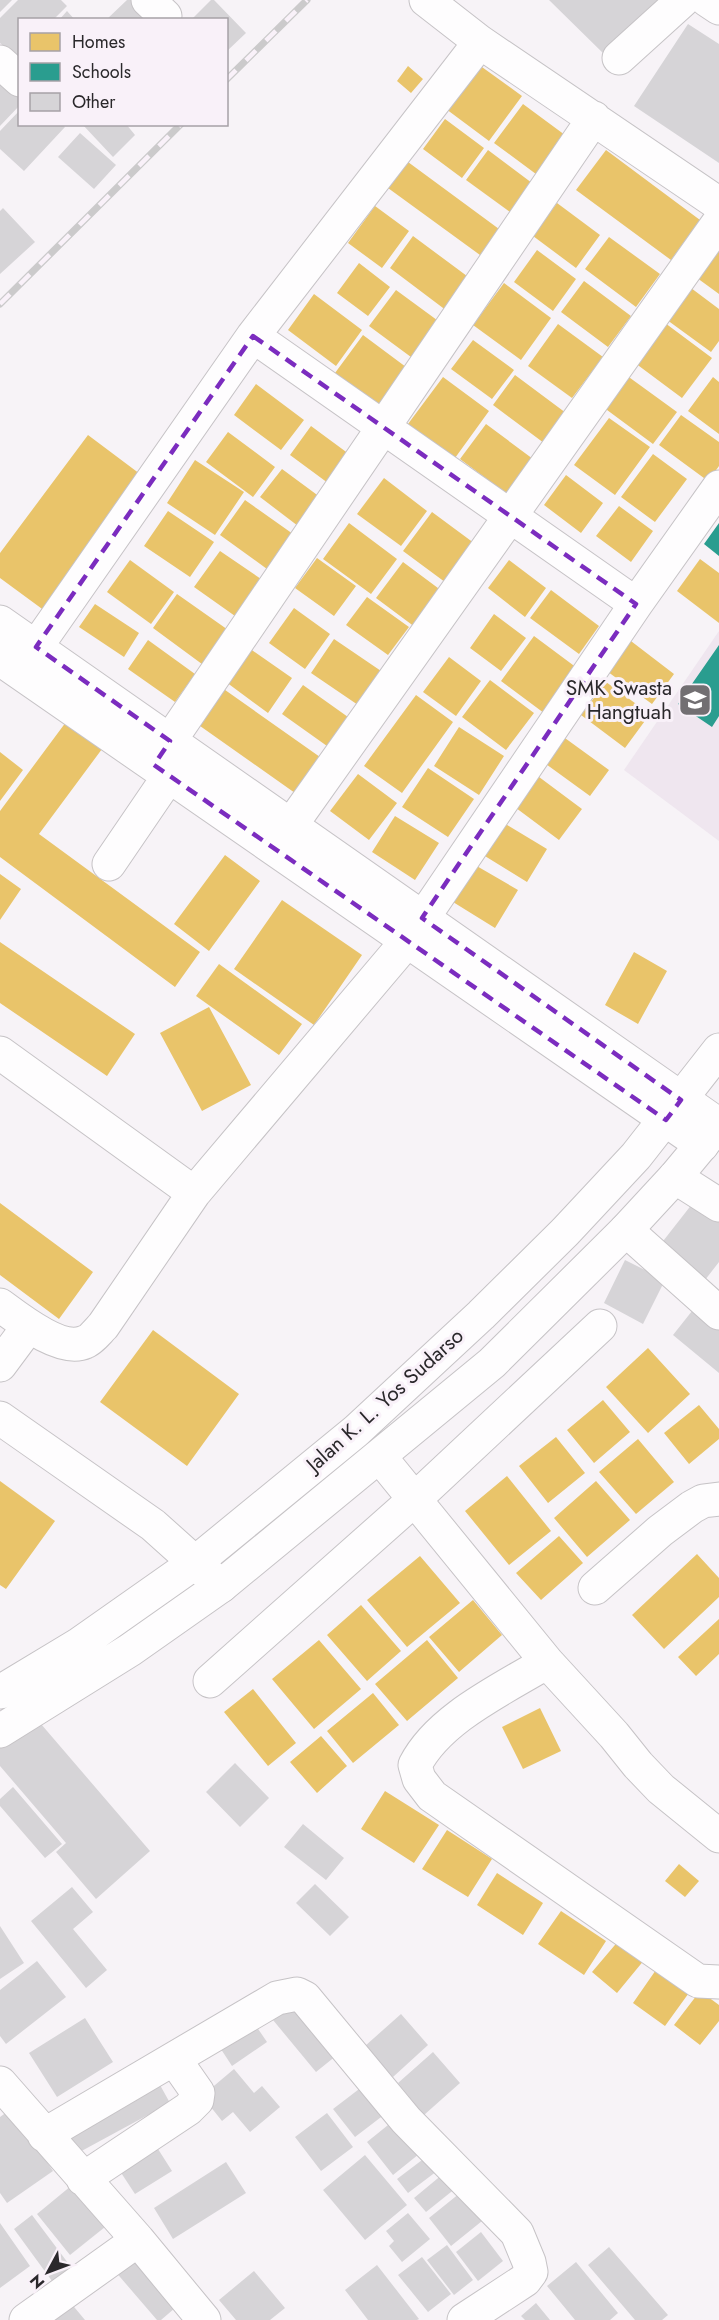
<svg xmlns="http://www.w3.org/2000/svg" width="719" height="2320" viewBox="0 0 719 2320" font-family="Jost,sans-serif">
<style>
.built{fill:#efe6ef}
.homes{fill:#e9c46a}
.schools{fill:#2a9d8f}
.building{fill:#d6d4d7}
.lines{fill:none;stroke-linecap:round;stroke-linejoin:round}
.minor-casing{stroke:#c6c3c6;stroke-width:35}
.highway-casing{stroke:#c6c3c6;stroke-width:35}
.minor{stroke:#fefdfe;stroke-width:33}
.highway{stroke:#fefdfe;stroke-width:33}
.rail-casing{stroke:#cbcacb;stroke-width:7}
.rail{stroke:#f9f1f9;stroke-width:4.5;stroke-dasharray:14;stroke-linecap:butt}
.marked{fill:none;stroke:#7b2cbf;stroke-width:4.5;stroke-dasharray:12 8;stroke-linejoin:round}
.labels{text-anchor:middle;stroke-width:6;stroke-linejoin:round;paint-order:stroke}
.poi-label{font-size:21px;fill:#2a282b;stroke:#f9f1f9;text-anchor:end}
.street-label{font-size:21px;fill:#2a282b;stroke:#f9f1f9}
</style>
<rect width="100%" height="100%" fill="#f7f3f7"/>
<path class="built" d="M719 631V841L624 770Z"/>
<path class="homes" d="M475 62 522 96 489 141 442 106Z
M408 66 423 79 411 93 397 81Z
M523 104 569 138 540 177 494 143Z
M445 119 484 148 462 178 423 149Z
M488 150 536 186 514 215 466 180Z
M606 150 700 220 671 260 576 190Z
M408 162 499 229 480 255 388 188Z
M557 203 600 235 576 268 533 236Z
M375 206 409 231 382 268 348 243Z
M413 236 471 279 447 311 390 268Z
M609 237 660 274 636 307 585 269Z
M719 239V294L693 275Z
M537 250 576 279 553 311 514 282Z
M359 263 390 287 368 316 337 293Z
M584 281 631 316 608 347 561 312Z
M504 283 551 318 521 360 473 325Z
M687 285 719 309V341L711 352 663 317Z
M396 290 441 323 415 360 369 326Z
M314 294 362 330 336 366 288 330Z
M661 320 712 358 682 398 631 360Z
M558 324 603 357 572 398 528 366Z
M363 335 410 370 382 408 335 373Z
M473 340 514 370 492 399 451 369Z
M515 375 566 413 544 443 493 405Z
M626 375 677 412 653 444 603 407Z
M443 377 489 411 455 458 408 424Z
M713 377 719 382V434L688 411Z
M256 384 304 420 281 450 234 415Z
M681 415 719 442V466L708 481 659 445Z
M609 418 650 447 615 495 574 465Z
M486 424 533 459 507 494 460 459Z
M311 426 353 457 332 486 290 455Z
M228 432 275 467 253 497 206 462Z
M88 435 148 480 49 614 0 578V553Z
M653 454 687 479 655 522 621 497Z
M195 460 244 492 215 535 167 503Z
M282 469 324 500 302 529 260 497Z
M566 475 603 503 581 533 544 505Z
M384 478 427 511 401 546 357 514Z
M245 500 293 534 267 569 220 535Z
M619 506 653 531 631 562 596 536Z
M168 511 214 542 190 577 144 546Z
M432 512 482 549 453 588 403 551Z
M349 523 397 559 371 594 323 559Z
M220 551 261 579 235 616 194 587Z
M317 558 356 586 334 616 295 588Z
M700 559 719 573V623L677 591Z
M130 560 174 592 151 624 107 592Z
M509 560 546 588 525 617 488 588Z
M403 562 450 597 423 633 376 598Z
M551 590 599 626 579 654 530 618Z
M177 594 231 632 206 667 153 628Z
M367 597 409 627 388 655 346 625Z
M95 604 139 633 124 657 79 627Z
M294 608 330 634 305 669 269 643Z
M494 614 526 638 501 671 470 648Z
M534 636 581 671 548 716 501 681Z
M627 638 674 674 652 704 604 669Z
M334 639 384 673 361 707 311 673Z
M148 640 195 674 175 702 128 669Z
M249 648 292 678 268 713 226 682Z
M449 657 481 681 456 716 423 692Z
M490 680 534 713 506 750 462 717Z
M606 682 650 714 625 748 581 715Z
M218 685 320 757 295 793 193 721Z
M303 685 348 717 327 746 282 714Z
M416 695 453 722 402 793 364 766Z
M66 722 102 749 39 834 200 952 175 987 0 857V811Z
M459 727 504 756 479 795 434 766Z
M558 733 609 770 590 796 539 759Z
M0 752 23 770 0 801Z
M428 768 474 799 448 837 402 807Z
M531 771 582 809 559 840 508 802Z
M358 774 397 803 369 840 330 811Z
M395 816 439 843 415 880 372 852Z
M499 820 547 849 527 882 480 853Z
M225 855 260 881 209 951 174 924Z
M475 865 518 890 495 928 453 902Z
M0 874 21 889 0 920Z
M282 900 362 955 314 1025 234 969Z
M0 942 135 1034 107 1076 0 1003Z
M634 952 667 971 638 1024 605 1005Z
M219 964 302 1024 279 1055 196 996Z
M209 1007 251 1085 202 1111 160 1033Z
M0 1203 93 1272 59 1319 0 1275Z
M153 1330 239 1394 187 1466 100 1402Z
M648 1348 690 1394 648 1433 606 1387Z
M603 1400 630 1432 594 1463 567 1430Z
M699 1405 719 1429V1439L689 1464 664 1433Z
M556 1437 585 1473 548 1503 519 1466Z
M638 1439 674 1482 636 1514 599 1472Z
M507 1476 551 1531 509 1565 465 1511Z
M0 1481 55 1521 6 1589 0 1585Z
M596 1481 630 1520 587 1557 554 1518Z
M559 1536 583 1563 541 1600 516 1573Z
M697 1554 719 1578V1597L664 1649 632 1615Z
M420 1556 460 1603 407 1647 367 1600Z
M473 1600 502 1635 459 1672 429 1637Z
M361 1605 401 1651 367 1681 327 1635Z
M719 1619V1654L696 1676 678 1657Z
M319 1640 361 1689 314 1729 272 1679Z
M427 1640 458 1678 407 1721 375 1684Z
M253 1689 296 1743 268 1766 224 1712Z
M373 1693 399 1725 353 1763 327 1731Z
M540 1708 561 1751 523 1769 502 1727Z
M321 1736 347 1766 317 1793 290 1762Z
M385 1791 439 1825 414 1863 361 1829Z
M447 1830 492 1859 468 1897 422 1869Z
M679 1864 699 1881 685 1897 665 1881Z
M497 1873 543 1903 523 1935 477 1905Z
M561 1911 606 1941 584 1975 538 1944Z
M620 1939 645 1959 617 1993 592 1972Z
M658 1967 691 1990 665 2026 633 2003Z
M700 1991 719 2005V2021L700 2045 674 2025Z"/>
<path class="schools" d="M719 523V556L704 544Z
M719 645V716L712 727 678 704Z"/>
<path class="building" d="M0 0H12L0 12Z
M18 0H61L67 6 53 20H20V53L15 57 0 43V18Z
M127 0H143L154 11 144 20H106Z
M211 0H214L246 33 226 52V20H191Z
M549 0H663L607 57Z
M67 11 75 20H59Z
M688 24 719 44V163L634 106Z
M0 67 20 85V105L0 126Z
M20 110V124H62L65 127 24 171 0 149V131Z
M82 124H126L135 135 113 157Z
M80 133 116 165 94 189 58 157Z
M3 208 35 242 0 274V211Z
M696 1199 719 1216V1262L705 1280 660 1245Z
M625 1260 665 1280 643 1324 604 1303Z
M696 1306 719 1325V1373L673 1335Z
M35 1717 150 1851 96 1899 56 1852 66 1843 0 1766V1748Z
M235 1763 269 1798 240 1827 206 1792Z
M13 1787 62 1844 45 1858 0 1806V1799Z
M303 1824 344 1858 326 1880 284 1847Z
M315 1884 349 1917 330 1936 296 1903Z
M72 1887 93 1912 73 1929 107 1970 86 1988 31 1921Z
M0 1926 24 1963 0 1979Z
M37 1961 66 1997 6 2044 0 2036V1990Z
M300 1999 342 2051 316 2072 273 2020Z
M401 2014 428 2045 393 2077 365 2046Z
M250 2017 267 2042 232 2066 215 2040Z
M85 2018 113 2062 57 2097 29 2053Z
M433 2052 460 2083 424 2115 398 2083Z
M234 2069 254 2093 262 2086 280 2107 250 2132 233 2112 222 2121 202 2096Z
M155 2076 170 2103 76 2154 61 2127Z
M367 2083 389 2111 355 2137 333 2109Z
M11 2109 53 2171 7 2203 0 2193V2117Z
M327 2113 353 2147 321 2171 295 2137Z
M398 2117 424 2150 393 2175 367 2142Z
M151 2138 172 2171 135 2194 114 2162Z
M430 2154 441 2168 408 2193 397 2179Z
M365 2155 407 2205 365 2240 323 2190Z
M226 2162 246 2193 173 2239 154 2208Z
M449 2169 461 2184 426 2212 414 2198Z
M77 2181 110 2223 70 2255 37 2214Z
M465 2189 487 2217 451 2246 429 2218Z
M408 2213 430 2239 402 2262 389 2246 394 2241 386 2231Z
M32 2215 71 2267 52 2281 14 2229Z
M0 2223 30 2266 0 2288Z
M481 2232 503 2261 478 2281 456 2252Z
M447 2245 473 2280 454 2295 427 2260Z
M609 2247 668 2315 662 2320H635L588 2265Z
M137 2250 182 2302 161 2320H157L114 2270Z
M422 2257 451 2294 428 2312 398 2275Z
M576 2262 618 2313 610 2320H575L547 2286Z
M377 2265 419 2319 417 2320H368L345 2290Z
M254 2271 285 2308 270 2320H236L219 2300Z
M65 2296 85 2320H36Z
M536 2303 550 2320H525L521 2316Z"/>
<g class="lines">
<defs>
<path id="minor" d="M148 0 165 16
M426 0 480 42 719 204
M707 0 719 8
M619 58 683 0
M0 62 20 80
M253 336 636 604
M0 622 719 1125
M36 647 253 336 480 42
M0 659 702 1145
M158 758 594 118
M279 842 719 222
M109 864 169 776
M0 1053 194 1193
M675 1177 719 1205
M626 1230 719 1313
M0 1305C19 1319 61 1353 85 1342 91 1340 98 1331 103 1326L194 1193 408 940 636 604 719 487
M0 1365 29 1326
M0 1418 153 1525 221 1586
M380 1457 547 1662 614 1735 638 1765 661 1789 719 1836
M595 1588 660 1531 692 1507 703 1501 719 1499
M547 1662C503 1689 439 1718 415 1765L419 1779 432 1796 698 1981 719 1982
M210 1681 415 1499 600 1326
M0 2083 138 2240 204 2320
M44 2135 277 1998 297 1994 305 1998 406 2120 517 2233 529 2262 531 2272 525 2280 464 2320
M83 2179 188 2109 197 2100 198 2093 175 2060
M26 2320 138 2240"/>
<path id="highway" d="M0 1692 78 1645 196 1562 356 1431 481 1315 565 1232 636 1156 719 1050
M0 1731 130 1650 221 1586 492 1363 626 1230 675 1177 719 1124"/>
</defs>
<use href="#minor" class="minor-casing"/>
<use href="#highway" class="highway-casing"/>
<use href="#minor" class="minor"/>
<use href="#highway" class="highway"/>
<defs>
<path id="rail" d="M226 80 307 0
M0 304 181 124"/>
</defs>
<use href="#rail" class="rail-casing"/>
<use href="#rail" class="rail"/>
</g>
<path class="marked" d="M253 336 636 604 422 918 681 1100 666 1120 154 765 170 741 36 647Z"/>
<defs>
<symbol id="school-square" viewBox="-11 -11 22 22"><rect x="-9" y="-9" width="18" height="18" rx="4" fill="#726f72" stroke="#f9f1f9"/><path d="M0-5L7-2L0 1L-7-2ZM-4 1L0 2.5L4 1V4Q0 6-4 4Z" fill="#fff"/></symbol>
</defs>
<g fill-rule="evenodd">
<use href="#school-square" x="676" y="681" width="38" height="38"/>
</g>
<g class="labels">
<g class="poi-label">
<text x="672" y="695">SMK Swasta<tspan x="672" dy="24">Hangtuah</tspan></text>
</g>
<g class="street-label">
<text transform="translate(385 1400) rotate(-42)" y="7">Jalan K. L. Yos Sudarso</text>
</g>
</g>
<rect x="18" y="18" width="210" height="108" fill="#f9f1f9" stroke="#a6a1a7" stroke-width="1.5"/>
<rect x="30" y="33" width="30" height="18" fill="#e9c46a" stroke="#a6a1a7" stroke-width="1.5"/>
<text x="72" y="48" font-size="18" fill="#2a282b">Homes</text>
<rect x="30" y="63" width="30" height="18" fill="#2a9d8f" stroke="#a6a1a7" stroke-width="1.5"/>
<text x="72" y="78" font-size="18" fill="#2a282b">Schools</text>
<rect x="30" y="93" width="30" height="18" fill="#d6d4d7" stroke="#a6a1a7" stroke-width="1.5"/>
<text x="72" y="108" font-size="18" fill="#2a282b">Other</text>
<g transform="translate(48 2272) rotate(229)" stroke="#f9f1f9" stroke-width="4.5" paint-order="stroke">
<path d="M0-4.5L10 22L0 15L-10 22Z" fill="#2a282b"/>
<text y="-9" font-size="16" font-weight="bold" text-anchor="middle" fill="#2a282b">N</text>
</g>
</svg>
